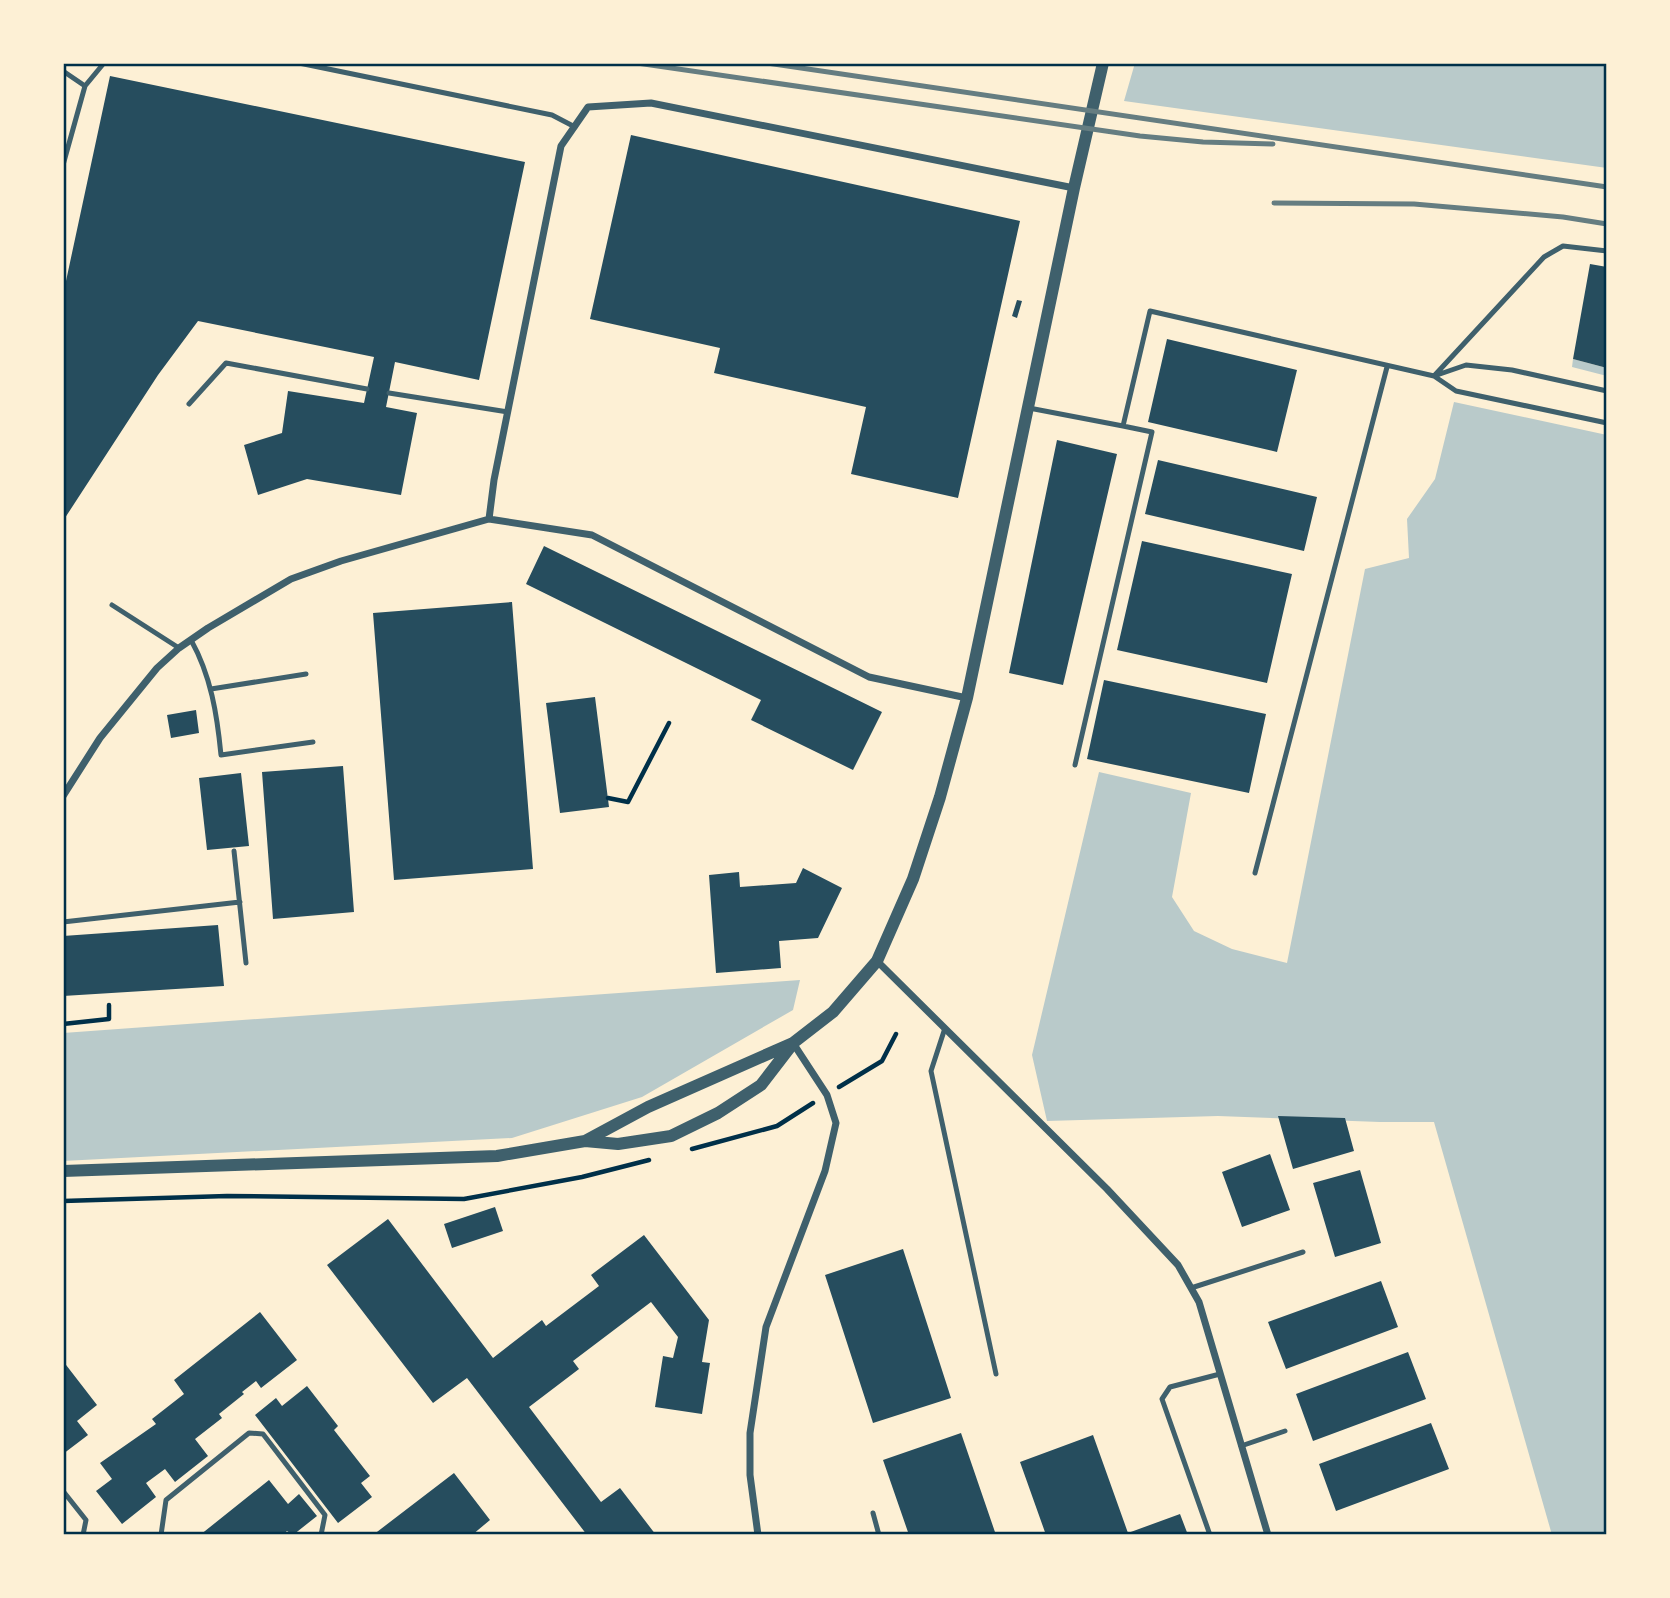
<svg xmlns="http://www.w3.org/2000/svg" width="1670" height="1598" viewBox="0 0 1670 1598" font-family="'DM Sans',sans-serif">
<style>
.green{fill:#b9caca}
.building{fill:#264d5e}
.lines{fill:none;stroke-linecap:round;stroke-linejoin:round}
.path{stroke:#003049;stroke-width:4.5}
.service{stroke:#3f606c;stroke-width:5}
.minor{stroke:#3f606c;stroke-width:7}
.tertiary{stroke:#3f606c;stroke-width:12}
.rail{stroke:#657d81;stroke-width:5}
.neatline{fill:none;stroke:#003049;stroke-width:2.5}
</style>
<rect width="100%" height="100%" fill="#fdf0d5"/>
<path class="green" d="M1135 63H1607V168L1124 101Z
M1573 359 1607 368V376L1572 367Z
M1454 402 1607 435V1535H1552L1434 1122H1380L1218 1116 1047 1121 1032 1055 1099 772 1191 793 1172 897 1194 931 1232 949 1287 963 1365 569 1409 558 1407 519 1435 479Z
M800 980 793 1010 642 1097 512 1138 63 1161V1033Z"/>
<path class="building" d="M110 76 525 162 479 380 395 362 386 407 417 413 401 495 307 479 258 495 244 445 282 433 288 391 364 403 374 357 198 321 158 375 63 521V295Z
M631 135 1020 221 958 498 851 474 866 407 714 373 720 348 590 319Z
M1590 264 1607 267V368L1573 359Z
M1017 300 1022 301 1017 318 1012 316Z
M1167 339 1297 370 1277 452 1148 422Z
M1057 440 1117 454 1063 685 1009 673Z
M1158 460 1317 497 1304 551 1145 514Z
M1142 541 1292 574 1267 683 1117 650Z
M544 546 882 712 853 770 751 720 761 700 526 584Z
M512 602 533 869 394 880 373 613Z
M1104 680 1266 714 1249 793 1087 759Z
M595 697 609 807 560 813 546 703Z
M196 710 199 733 171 738 167 715Z
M343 766 354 912 273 919 262 772Z
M241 773 249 846 207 850 199 778Z
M803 868 842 888 818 938 779 941 781 968 716 973 709 875 739 872 740 887 796 883Z
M218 925 224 986 63 996V936Z
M1278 1116 1345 1118 1354 1151 1293 1169Z
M1270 1154 1290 1210 1242 1227 1222 1172Z
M1360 1170 1381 1243 1335 1257 1313 1183Z
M495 1207 503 1231 452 1248 444 1224Z
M388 1219 493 1358 542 1320 546 1326 599 1286 591 1275 644 1235 709 1320 702 1362 710 1363 702 1414 655 1407 663 1356 673 1358 678 1337 651 1302 573 1361 579 1369 529 1407 601 1502 620 1488 656 1535H587L467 1378 433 1403 327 1265Z
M903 1249 951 1398 873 1423 825 1275Z
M1381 1281 1398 1327 1286 1369 1268 1322Z
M260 1312 297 1360 261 1388 256 1381 242 1392 244 1394 219 1414 222 1418 195 1439 208 1456 175 1482 165 1469 146 1483 156 1497 122 1524 96 1491 112 1479 100 1463 156 1424 152 1419 184 1394 174 1380Z
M1408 1352 1426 1399 1313 1441 1296 1394Z
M63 1361 97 1405 77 1421 88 1435 63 1454Z
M307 1386 338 1426 334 1430 370 1476 361 1483 372 1497 338 1523 255 1415 276 1398 282 1406Z
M1431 1423 1449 1469 1336 1511 1319 1464Z
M961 1433 996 1535H909L883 1460Z
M1093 1435 1128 1533 1180 1514 1188 1535H1046L1020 1462Z
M454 1473 490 1520 472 1535H373Z
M269 1480 288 1504 299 1494 317 1516 293 1535 287 1531 282 1535H200Z"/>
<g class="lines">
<path class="path" d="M608 798 628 802 669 723
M63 1024 109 1019V1005
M839 1087 882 1061 896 1034
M692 1149 777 1126 813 1103
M63 1201 227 1196 464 1199 582 1177 649 1160"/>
<path class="service" d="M299 63 552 115 575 127
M63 71 85 86 63 165
M85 86 104 63
M1437 375 1466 365 1512 370 1607 391
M1434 376 1544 257 1563 246 1607 251
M389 393 508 412
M189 404 226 363 367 389
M1029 408 1123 426 1150 311 1434 376 1456 391 1607 423
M112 605 179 648
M191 640C211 676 217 714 221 755L313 742
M211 689 306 674
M1075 765 1152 432 1123 426
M234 851 246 963
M1255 873 1387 367
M63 922 240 902
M945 1028 931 1071 996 1374
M1191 1288 1303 1252
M1241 1446 1285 1431
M63 1491 86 1520 83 1535
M873 1513 879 1535
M161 1535 166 1500 249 1433 263 1434 325 1515 321 1535
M1210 1535 1162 1399 1170 1387 1220 1374"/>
<path class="minor" d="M489 519 494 480 561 146 588 107 651 103 1074 188
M63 796 100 738 157 668 179 648 208 628 291 579 341 561 489 519 592 535 869 677 967 698
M877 961 1107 1189 1178 1265 1199 1302 1268 1535
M758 1535 750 1475V1433L766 1327 825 1171 836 1123 827 1095 793 1043"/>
<path class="tertiary" d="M585 1141 648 1107 793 1043 833 1012 877 961 913 879 940 797 967 698 1074 188 1103 63
M63 1171 497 1156 585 1141 618 1144 671 1136 718 1113 761 1085 791 1046"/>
<path class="rail" d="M637 63 1140 136 1203 142 1273 144
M767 63 1607 187
M1274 203 1414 204 1563 217 1607 224"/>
</g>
<rect width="1670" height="1598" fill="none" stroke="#fdf0d5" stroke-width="130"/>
<rect x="65" y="65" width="1540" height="1468" class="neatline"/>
</svg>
